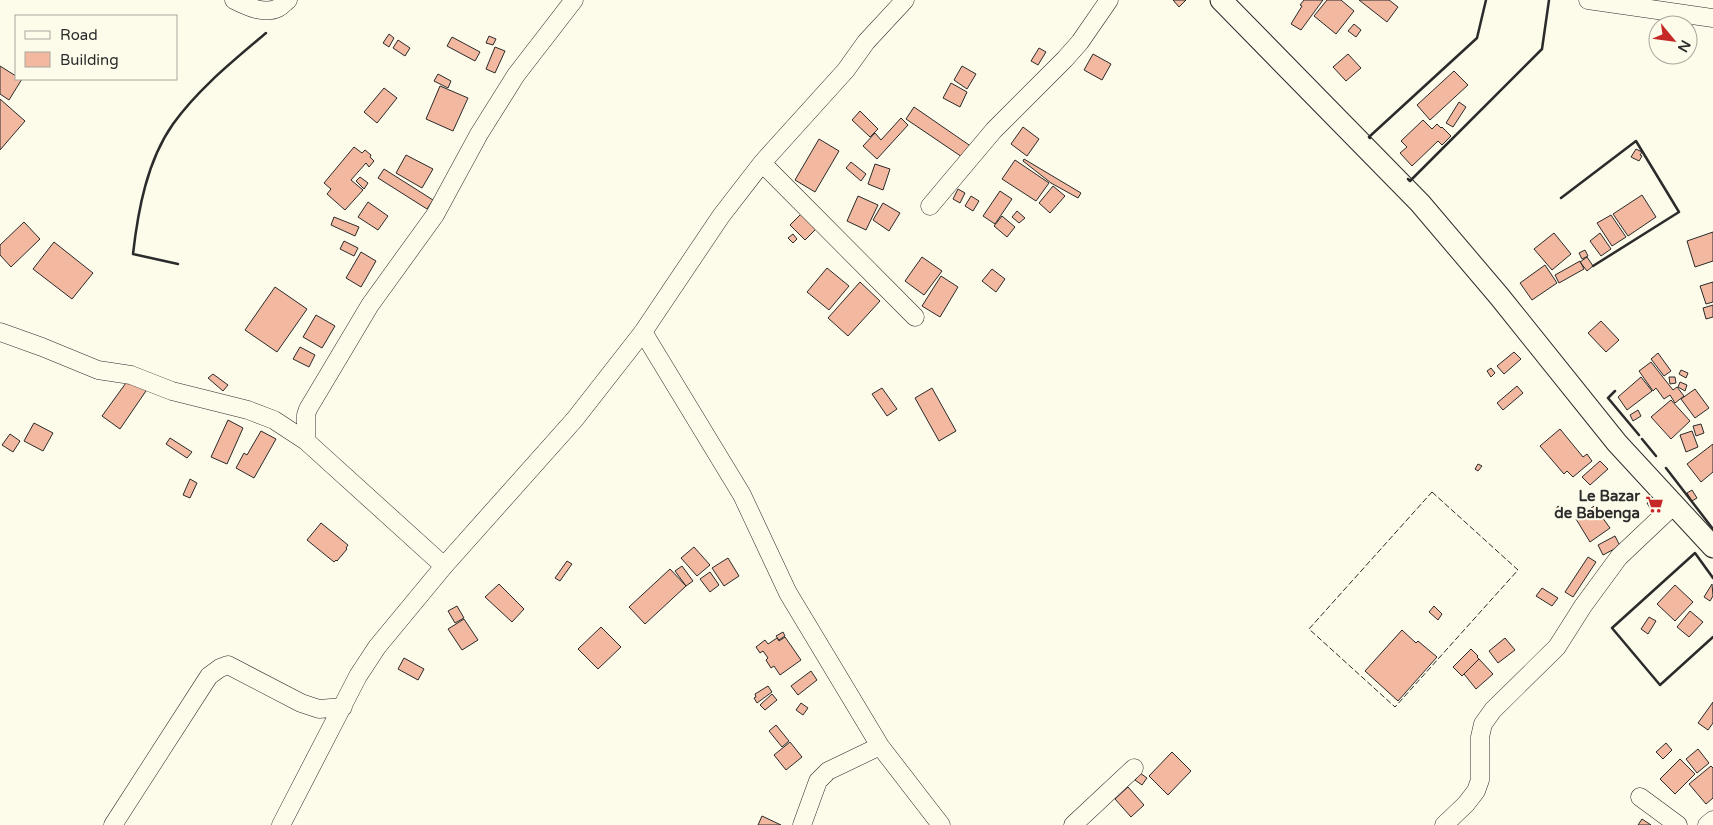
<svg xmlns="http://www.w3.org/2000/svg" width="1713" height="825" viewBox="0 0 1713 825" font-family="'Varela Round',sans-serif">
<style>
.building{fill:#f2b8a0;stroke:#2b2b2b}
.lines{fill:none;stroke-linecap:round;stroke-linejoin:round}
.minor-casing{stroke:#2b2b2b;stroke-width:19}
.major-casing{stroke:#2b2b2b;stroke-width:23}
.minor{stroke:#fdfbea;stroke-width:18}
.major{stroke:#fdfbea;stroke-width:21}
.fence{stroke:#2b2b2b;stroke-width:1;stroke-dasharray:6 2.5;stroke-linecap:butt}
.wall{stroke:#2b2b2b;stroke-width:2.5}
.labels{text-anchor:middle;stroke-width:4;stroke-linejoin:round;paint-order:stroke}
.poi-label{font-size:15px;font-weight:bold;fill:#2b2b2b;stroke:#fdfbea;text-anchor:end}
</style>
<rect width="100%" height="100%" fill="#fdfbea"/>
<path class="building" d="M1173 0H1186L1179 7Z
M1304 0H1323L1301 30 1291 24 1302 6 1300 5Z
M1327 0H1341L1354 11 1336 34 1314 16Z
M1359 0H1389L1398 7 1387 22Z
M1354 24 1361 30 1356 37 1348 31Z
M389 34 394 38 389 47 383 43Z
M489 36 496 39 493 45 486 43Z
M452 37 480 52 475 61 447 46Z
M398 40 410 48 405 56 393 48Z
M495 47 505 51 495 73 486 69Z
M1039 48 1046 52 1038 65 1031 61Z
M1093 54 1111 64 1102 80 1084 70Z
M1348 54 1361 68 1346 81 1333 67Z
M0 66 16 76V79H22L9 100 0 94Z
M962 66 976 74 967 89 954 80Z
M1454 71 1468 85 1430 120 1417 105Z
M438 74 451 81 448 88 434 81Z
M951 83 967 92 960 107 943 98Z
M440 86 468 98 453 131 426 119Z
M384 88 397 98 377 123 364 112Z
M0 99 25 121 0 150Z
M1459 102 1466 107 1453 127 1446 123Z
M914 107 972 147 965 159 906 119Z
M860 111 878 129 870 137 852 120Z
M901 118 908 125 877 159 863 146 875 133 881 140Z
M1423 120 1432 129 1437 124 1441 128 1442 127 1451 136 1442 145 1438 141 1412 166 1400 153 1407 147 1401 141Z
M1023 127 1039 139 1027 156 1011 144Z
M819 139 839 151 815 192 795 180Z
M354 147 362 153 365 150 371 155 370 157 374 161 369 167 366 163 351 180 363 190 345 210 327 194 331 189 324 183Z
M1636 149 1642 152 1640 155 1642 156 1639 161 1631 157Z
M406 155 433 169 422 188 396 173Z
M1024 159 1081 193 1078 198 1051 183 1023 161Z
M1015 160 1049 183 1036 201 1002 179Z
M851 162 866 174 861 181 846 168Z
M875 164 890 169 883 190 868 184Z
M384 169 433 200 427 209 378 178Z
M360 177 368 183 364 189 356 181Z
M1053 186 1065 196 1050 213 1039 203Z
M958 189 965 193 960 203 953 199Z
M1000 191 1012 199 995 224 983 216Z
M1642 195 1656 217 1628 236 1613 214Z
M858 196 878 205 866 230 847 221Z
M971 196 979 201 973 211 965 206Z
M368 202 388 216 378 230 358 217Z
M883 203 900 213 889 231 873 220Z
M804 211 819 226 805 240 790 225Z
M1017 211 1025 218 1019 223 1012 217Z
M1611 215 1626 237 1612 246 1597 223Z
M1002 216 1015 227 1007 237 994 226Z
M334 217 359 227 355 236 331 225Z
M24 222 40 239 11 267 0 255V245Z
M1713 232V261L1695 267 1687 241Z
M1554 233 1571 254 1552 270 1534 249Z
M1600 233 1611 249 1601 256 1590 241Z
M793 234 797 239 793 243 788 238Z
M344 241 358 248 354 256 340 249Z
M54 242 93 273 72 299 33 269Z
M1585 250 1588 256 1582 259 1579 253Z
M361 252 376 261 361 287 346 278Z
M922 257 942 271 924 295 905 281Z
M1587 257 1593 266 1587 271 1580 262Z
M1580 261 1584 269 1559 283 1555 275Z
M1545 265 1557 283 1532 300 1520 283Z
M827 268 849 286 829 310 807 292Z
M992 269 1005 279 996 292 982 281Z
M941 276 958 287 940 317 922 306Z
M860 282 880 301 848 336 828 318Z
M1713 282V302L1706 304 1700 286Z
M275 287 307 309 277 352 245 330Z
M1713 305V317L1706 319 1703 308Z
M316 315 335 326 322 348 303 337Z
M1601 321 1619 340 1606 352 1588 333Z
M300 347 315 355 309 367 293 359Z
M1514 352 1521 359 1504 374 1497 366Z
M1658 353 1671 371 1664 376 1651 359Z
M1651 362 1673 390 1677 387 1684 396 1675 403 1670 395 1664 399 1656 388 1653 391 1639 371Z
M1491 368 1495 373 1491 377 1487 371Z
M1681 370 1688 373 1686 378 1679 374Z
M213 374 228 385 223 391 208 378Z
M131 376 148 388 120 429 102 416Z
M1641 377 1652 391 1627 410 1618 397Z
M1669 377H1675L1676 383 1670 384Z
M1680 382 1687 385 1685 391 1678 387Z
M1517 386 1523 393 1503 410 1497 403Z
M882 388 897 409 887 416 872 394Z
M932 388 956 431 939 441 915 398Z
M1695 389 1709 408 1695 418 1681 399Z
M1671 400 1690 421 1671 439 1651 417Z
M1638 410 1641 416 1633 421 1630 415Z
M228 420 243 428 227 464 211 457Z
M34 423 53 433 43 451 24 441Z
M1701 424 1704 433 1696 436 1693 426Z
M1560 429 1583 457 1587 454 1592 461 1573 477 1567 471 1564 474 1540 446Z
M261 431 276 439 254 478 236 468 244 453 247 455Z
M1692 431 1698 447 1686 452 1680 435Z
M10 434 20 441 13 452 2 445Z
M170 438 192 452 187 458 166 444Z
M1713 444V472L1701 482 1687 464Z
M1600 461 1608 469 1590 485 1582 477Z
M1478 464 1482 466 1478 471 1475 469Z
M190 479 197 483 190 498 183 495Z
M1692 490 1697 498 1692 501 1687 493Z
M1656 498 1662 508 1653 513 1647 503Z
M1558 506 1565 511 1562 516 1555 511Z
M1594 506 1610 528 1590 542 1576 519Z
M321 523 348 545 346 548 347 549 337 561 336 560 334 562 307 540Z
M1615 536 1620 546 1603 555 1598 545Z
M694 547 710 565 697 576 681 558Z
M1588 557 1596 562 1573 597 1565 592Z
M728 558 739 576 724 586 712 568Z
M567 561 572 564 560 581 555 578Z
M682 566 693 581 686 586 675 571Z
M670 569 686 586 645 624 629 607Z
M710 572 719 585 710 592 700 579Z
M499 584 524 609 512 622 485 597Z
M1712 584 1713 596 1710 601 1704 597Z
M1675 585 1693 602 1675 621 1657 604Z
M1542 588 1558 598 1552 606 1536 596Z
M457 606 464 618 455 623 448 611Z
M1434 606 1442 614 1438 620 1429 612Z
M1690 611 1703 622 1689 637 1677 627Z
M1649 617 1656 621 1648 634 1641 629Z
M464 619 478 640 462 650 448 629Z
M601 627 621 647 598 669 578 649Z
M1402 630 1416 643 1418 641 1437 657 1398 701 1365 671Z
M783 632 785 636 779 640 776 636Z
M785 637 801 660 780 675 774 666 771 668 766 660 768 658 763 651 760 653 756 647 765 640 768 644 777 638 779 641Z
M1505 638 1515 650 1498 663 1489 651Z
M1471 649 1478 656 1477 657 1479 659 1462 676 1453 667Z
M404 658 424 669 418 680 398 669Z
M1479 659 1493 674 1476 689 1464 674Z
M811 671 817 680 798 695 791 686Z
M768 686 772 692 757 703 754 698 756 697 755 694Z
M772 694 777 700 765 710 760 705Z
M1713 702V723L1708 730 1698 723Z
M801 703 808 708 803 715 796 710Z
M776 725 789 741 782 747 769 731Z
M790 742 802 757 786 770 774 755Z
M1666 743 1672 750 1663 759 1656 752Z
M1698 749 1709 763 1697 773 1686 759Z
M1172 752 1191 771 1168 795 1149 776Z
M1680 759 1695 774 1675 794 1660 779Z
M1711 766 1713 768V798L1706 804 1689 784Z
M1140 773 1147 778 1142 785 1135 780Z
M1128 787 1144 805 1131 817 1115 799Z
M762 816 781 825H758Z
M1642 819 1651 825H1638Z"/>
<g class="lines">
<defs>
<path id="minor" d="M234 0C246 6 264 15 278 8 282 6 285 2 288 0
M1588 0 1713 18
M762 163 915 317
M930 206 994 130 1065 59 1080 42 1109 0
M0 332 42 347 98 370 131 375 172 391 248 410 274 420 306 441 444 566
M643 332 742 495 788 593 880 746 941 825
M306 441V415L308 409 370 305 435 215 479 134 516 75 574 0
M1640 797 1678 825
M113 825 209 676 220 668 228 665 301 703 319 709 343 707
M281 825 358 676 377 647 444 566 575 419 643 332 721 216 762 163 846 70 866 42 905 0
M802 825 818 781 828 771 880 746
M1073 825 1134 768
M1444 825 1466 804 1476 791 1480 780V737L1483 724 1493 710 1557 647 1583 606 1619 557 1674 505
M1707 825 1713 820"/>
<path id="major" d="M1221 0 1420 203 1499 296 1617 443 1713 547"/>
</defs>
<use href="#minor" class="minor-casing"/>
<use href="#major" class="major-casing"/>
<use href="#minor" class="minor"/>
<use href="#major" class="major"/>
<path class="fence" d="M1432 492 1518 570 1395 707 1309 629Z"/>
<path class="wall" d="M1370 138 1369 137 1477 38 1486 0
M1408 179 1410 181 1542 49 1549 0
M1561 198 1636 141 1679 212 1593 266
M178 264 133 254C138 210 147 161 173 124 198 89 233 61 266 33
M1615 391 1608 398 1639 435
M1642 439 1656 456
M1666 468 1713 529
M1713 578 1695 553 1612 628 1660 685 1713 637"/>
</g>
<defs>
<symbol id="supermarket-bare" viewBox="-9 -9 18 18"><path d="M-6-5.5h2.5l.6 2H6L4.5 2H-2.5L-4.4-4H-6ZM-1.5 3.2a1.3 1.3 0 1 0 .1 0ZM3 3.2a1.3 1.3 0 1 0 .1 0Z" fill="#c62828" stroke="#fdfbea" stroke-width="2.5" paint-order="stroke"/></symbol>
</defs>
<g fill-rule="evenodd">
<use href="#supermarket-bare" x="1642" y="492" width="25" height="25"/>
</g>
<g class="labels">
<g class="poi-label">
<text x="1640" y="501">Le Bazar<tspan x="1640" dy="17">de Babenga</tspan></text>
</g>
</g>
<rect x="15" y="15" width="162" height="65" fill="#fdfbea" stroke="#a9a89e"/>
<rect x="25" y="31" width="25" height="8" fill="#fdfbea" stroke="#a9a89e"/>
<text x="60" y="40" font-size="15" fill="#2b2b2b">Road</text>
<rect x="25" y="52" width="25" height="15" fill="#f2b8a0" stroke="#a9a89e"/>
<text x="60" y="65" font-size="15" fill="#2b2b2b">Building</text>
<g transform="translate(1673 40) rotate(119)"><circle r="24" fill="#fdfbea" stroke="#a9a89e"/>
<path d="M0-4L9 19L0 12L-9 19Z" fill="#c62828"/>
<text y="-8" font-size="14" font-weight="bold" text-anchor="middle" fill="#2b2b2b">N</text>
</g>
</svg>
